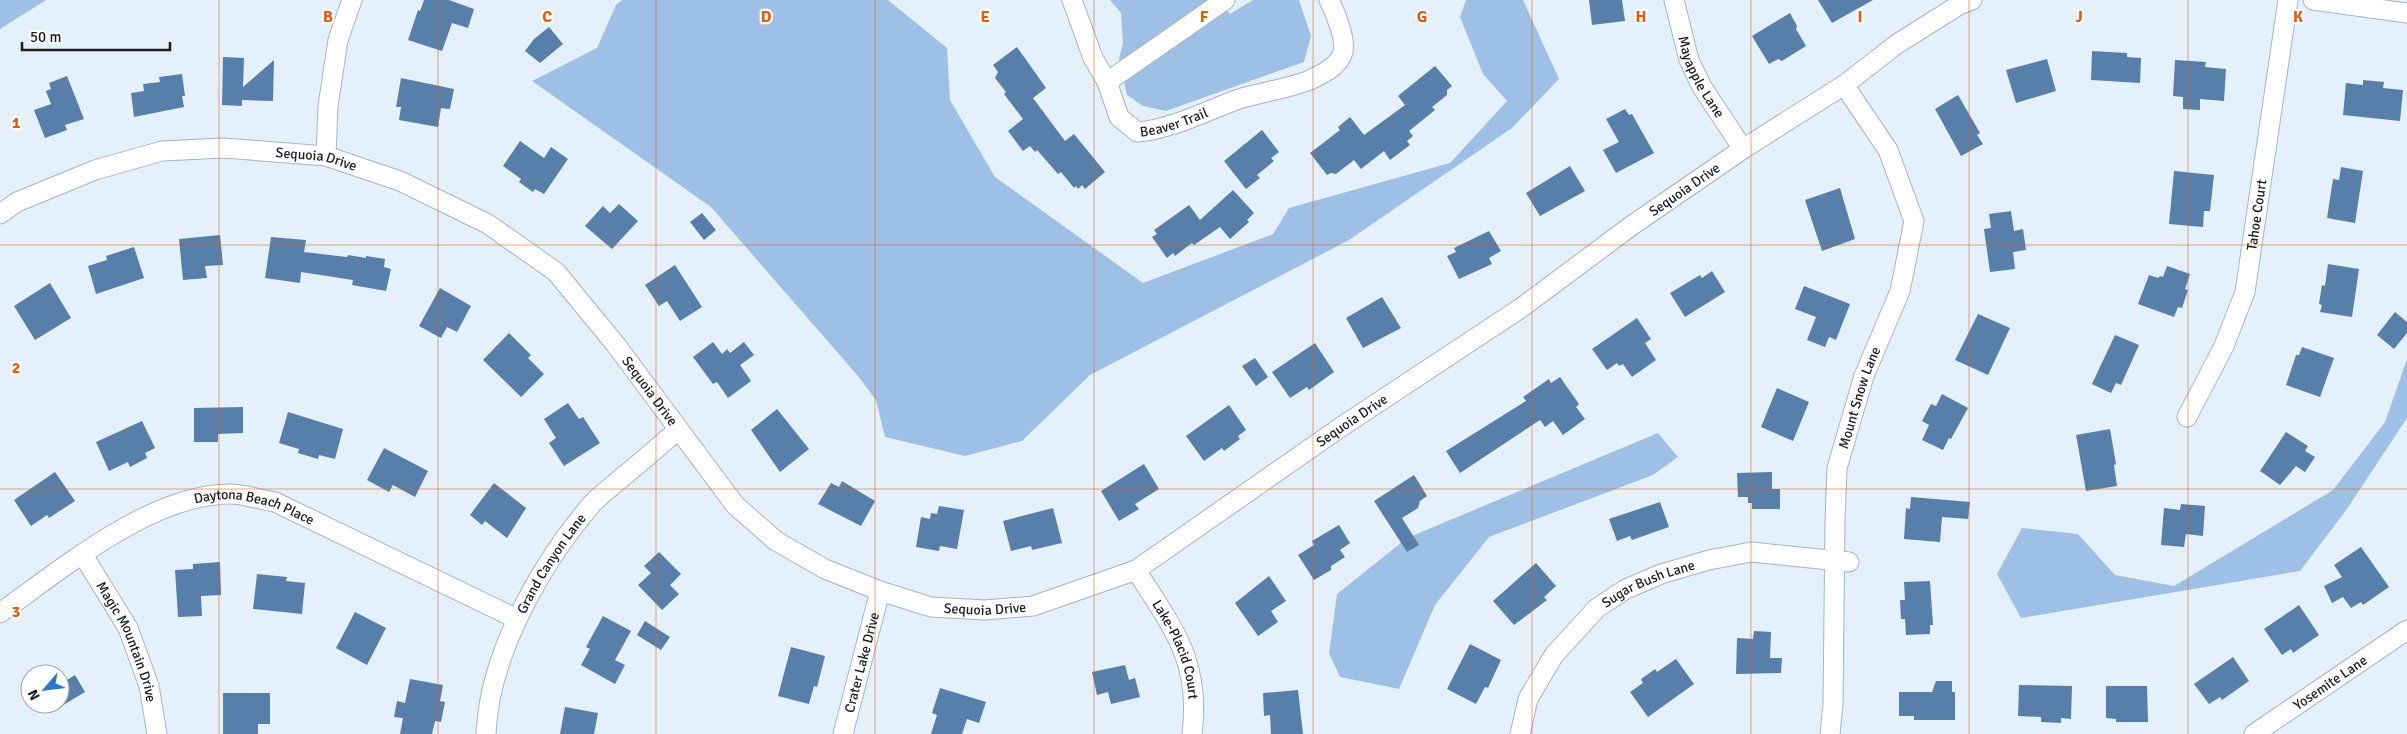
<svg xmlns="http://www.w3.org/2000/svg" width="2407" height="734" viewBox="0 0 2407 734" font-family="Signika,sans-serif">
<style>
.green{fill:#9fc0e6}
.building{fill:#587eaa}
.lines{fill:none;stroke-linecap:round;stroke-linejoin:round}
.minor-casing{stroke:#a7b4c3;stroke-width:21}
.minor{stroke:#fff;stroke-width:19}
.grid{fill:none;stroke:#e8590c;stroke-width:1;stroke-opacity:0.55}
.labels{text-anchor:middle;stroke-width:4.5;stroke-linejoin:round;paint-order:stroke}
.street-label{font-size:14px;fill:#181d23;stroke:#fff}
.grid-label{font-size:16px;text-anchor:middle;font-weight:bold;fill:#e8590c;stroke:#fff;stroke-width:4.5;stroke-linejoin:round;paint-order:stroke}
</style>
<rect width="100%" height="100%" fill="#e5f0fd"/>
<path class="green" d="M0 0H46L0 29Z
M622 0H888L947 48 950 100 995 177 1143 283 1273 234 1289 208 1450 163 1507 101 1483 74 1460 17 1466 0H1523L1559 79 1512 128 1349 240 1090 375 1022 441 965 456 885 437 876 400 858 376 711 207 532 81 597 48 616 5Z
M1110 0H1218L1230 14 1253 0H1299L1311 36 1304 62 1166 111 1143 106 1127 95 1119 59 1123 43 1121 13Z
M2407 359V418L2347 509 2300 571 2021 618 1997 574 2022 528 2078 534 2115 575 2174 586 2333 490 2385 422Z
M1658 433 1678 457 1653 475 1489 537 1435 605 1399 689 1340 677 1329 653 1337 594 1407 538Z"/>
<path class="building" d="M424 0H449L474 9 468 28 452 23 442 51 408 40 418 10 420 11Z
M1589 0H1622L1625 21 1592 25Z
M1818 0H1873L1832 23Z
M1790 13 1797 26 1796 29 1806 46 1782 61 1778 59 1769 64 1752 36Z
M549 27 563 44 540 63 525 51 534 39Z
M1017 47 1046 88 1033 98 1065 141 1074 134 1105 172 1085 189 1082 185 1078 189 1076 186 1074 188 1061 172 1058 174 1037 150 1035 152 1030 146 1023 151 1008 131 1023 119 1004 94 1006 92 995 78 998 72 993 65Z
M2092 51 2127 53V57L2141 58 2140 83 2091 80Z
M223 57 244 58 243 87 274 60 273 101 242 100V106L222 105Z
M2047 59 2056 91 2016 103 2006 70Z
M2175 60 2206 62 2205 67 2226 69 2224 101 2200 99V110L2183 109V97L2173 96Z
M1435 66 1452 86 1447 90V95L1432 107 1435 110 1409 131 1413 136 1407 141 1410 145 1390 160 1384 151 1361 169 1354 160 1336 174 1331 173 1327 175 1310 153 1340 130 1338 127 1350 117 1364 135 1405 105 1398 96Z
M182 74 185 96H182L184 107 134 117 131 93 144 91 143 84 160 82 159 77Z
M67 76 84 119 65 125 67 130 45 138 34 110 51 104 46 91 51 89 49 83Z
M401 78 454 89 450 109 441 108 438 127 399 120 401 107H396Z
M2363 80 2384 82 2383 88 2403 90 2400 121 2343 115 2346 83 2363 85Z
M1958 95 1980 133 1977 135 1983 144 1961 156 1935 109Z
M1625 109 1629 115 1632 114 1654 153 1616 173 1603 150 1619 142 1606 119Z
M1262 130 1279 152 1271 158 1274 161 1257 175 1260 178 1246 189 1224 161Z
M520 141 544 158 551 147 568 159 544 194 535 189 533 192 519 182 521 179 503 166Z
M1570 166 1585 191 1540 216 1526 193Z
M2341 167 2363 171 2355 223 2327 218 2333 179 2339 180Z
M2174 171 2214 175 2210 211H2204L2203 227 2169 224Z
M1840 188 1855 239 1822 251 1805 200Z
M1233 190 1254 213 1247 220 1249 222 1230 239 1220 227 1194 245 1192 243 1175 256 1173 253 1167 258 1152 237 1157 234 1154 230 1189 205 1200 220Z
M619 204 638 221 612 249 585 226 603 206 610 213Z
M2011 211 2014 231 2023 229 2026 250 2013 252 2015 269 1990 272 1984 229 1991 228 1989 214Z
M702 213 716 230 704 240 690 222Z
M1489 231 1501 251 1489 258 1492 264 1459 279 1447 256 1456 252 1454 248Z
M220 235 223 265 205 266 207 278 183 280 179 239Z
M271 237 306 240 304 252 347 257 348 255 366 258V256L385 259 384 267 391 269 386 291 352 285 353 280 301 272 300 283 265 278Z
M134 247 144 278 96 294 88 266 107 260 106 256Z
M2328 264 2359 269 2352 317 2320 312 2322 305 2319 304 2322 285 2325 286Z
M675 265 702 307 680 321 667 301 659 306 645 285Z
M2167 266 2190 274 2185 289 2188 290 2182 308 2178 307 2174 317 2138 304 2149 275 2158 278 2160 276 2163 277Z
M1712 271 1725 292 1685 317 1670 293 1700 275 1702 278Z
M50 283 71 318 35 340 14 306Z
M1804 286 1850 304 1836 340 1829 337 1825 347 1807 340 1816 317 1795 309Z
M440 288 471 306 457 332 447 327 441 338 419 326Z
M1382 297 1401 328 1363 348 1346 318Z
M2395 312 2407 322V333L2394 349 2377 335Z
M1978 314 2010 328 1988 375 1955 360Z
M1637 318 1651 339 1645 343 1656 360 1632 377 1623 364 1619 366 1617 363 1607 370 1592 349Z
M509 333 531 355 528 358 544 374 521 397 483 360Z
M2115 335 2139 345 2121 385 2116 383 2111 393 2092 384Z
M713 342 722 354 727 349 730 353 744 342 754 355 740 365 751 381 728 398 717 382 713 384 693 357Z
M1315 343 1334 372 1309 390 1307 387 1290 398 1272 372Z
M2302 347 2334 358 2320 397 2286 385 2296 355H2299Z
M1255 358 1268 377 1256 386 1242 366Z
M1560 377 1579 404 1576 407 1585 419 1563 435 1553 421 1545 427 1540 420 1460 473 1446 451 1526 401 1523 397 1549 379 1551 383Z
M1777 388 1809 402 1793 441 1761 427Z
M1942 394 1968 408 1951 439 1949 438 1943 450 1922 440 1929 425 1922 421 1931 404 1936 406Z
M568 403 579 419 583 417 600 443 564 466 549 443 556 438 544 419Z
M1229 405 1246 430 1238 436 1240 439 1224 451 1222 448 1204 461 1186 436Z
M243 407V433L218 434V442H194V408Z
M777 409 809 449 780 472 751 430Z
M288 412 343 429 335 459 319 455 318 459 298 453 299 449 279 443Z
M142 421 155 448 145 453 147 458 130 467 128 462 109 471 96 442Z
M2110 429 2116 464 2114 465 2117 486 2086 491 2076 435Z
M2286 432 2308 446 2305 451 2315 457 2305 472 2296 466 2280 485 2260 471Z
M384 448 428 471 415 497 393 485 389 492 367 480Z
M1144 464 1159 489 1135 504 1139 509 1119 521 1101 491Z
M55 472 75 501 49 518 47 515 31 526 14 500Z
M1772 472V489H1780V509H1752V503H1748V497H1738L1737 473Z
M1414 475 1427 496 1420 501 1418 508 1402 518 1419 545 1407 552 1374 501Z
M842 481 875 501 861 526 818 504 831 483 839 487Z
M494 483 526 508 507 538 485 521 482 525 470 515Z
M1911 497 1970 502 1968 519 1942 517 1940 542 1904 539 1906 508 1910 509Z
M1660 502 1669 527 1632 540 1630 536 1617 541 1609 519Z
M2181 504 2205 506 2203 536 2186 534 2184 547 2161 545 2164 508 2180 510Z
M939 506 964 510 957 549 940 546 939 551 916 547 921 517 930 519 931 513 937 514Z
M1053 508 1062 543 1032 550 1031 546 1011 551 1003 521Z
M1339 525 1350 543 1340 550 1345 557 1331 566V570L1314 580 1298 555 1314 545 1312 541Z
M2361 547 2389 587 2363 605 2361 602 2351 608 2343 597 2332 603 2324 586 2342 577 2334 565Z
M659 552 681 574 670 585 679 594 662 610 638 585 651 573 644 566Z
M220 562 221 595 201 596 202 616 178 617 175 570 193 569V564Z
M1536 563 1556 586 1544 597 1547 600 1514 625 1493 601Z
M257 574 287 577 286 581 305 583 302 614 253 609Z
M1269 576 1286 601 1271 611 1278 622 1258 636 1235 603Z
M1930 581 1933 625H1930V634L1906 635 1905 619H1901L1900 600H1905L1904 582Z
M2299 605 2319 635 2293 653 2291 649 2282 655 2264 629Z
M355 612 386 628 367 665 336 648Z
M603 616 631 631 615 660 625 665 615 684 581 665 590 649 586 647Z
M645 621 670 637 661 650 637 635Z
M1754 631 1771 632 1770 658H1782L1781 673 1736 674 1737 638 1753 639Z
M1470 644 1501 660 1488 688 1485 687 1476 704 1447 689Z
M791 647 825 656 817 687 814 686 809 704 778 696Z
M2233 657 2249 681 2222 700 2220 697 2209 704 2194 684Z
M1676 659 1694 684 1648 717 1630 692 1643 683 1641 679 1655 669 1657 672Z
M1125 665 1129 680 1135 678 1140 697 1111 704 1108 692 1097 695 1092 672Z
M75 675 85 692 60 707V684Z
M410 679 443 685 440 701 445 702 441 722 435 721 432 734H400L403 718 394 717 397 701 405 703Z
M1936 681H1952V692H1955V720H1914V716H1899V692H1932Z
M2019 685 2072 686 2071 719 2061 718V723L2041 722V717L2018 716Z
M2106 686H2147L2148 722H2116V719L2106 718Z
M940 688 986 702 979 723 967 719 962 734H931L937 715 932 713Z
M1298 690 1303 734H1271L1270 715 1264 716 1263 693Z
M223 693H270V724H258V734H223Z
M565 707 598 713 594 734H560Z"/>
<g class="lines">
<defs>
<g id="minor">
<path id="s1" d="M1072 0 1093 58 1107 82 1119 117 1137 132C1170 130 1208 110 1239 99 1262 92 1287 89 1310 80 1322 74 1336 68 1342 55 1348 42 1335 12 1329 0"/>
<path id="s2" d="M1674 0 1689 60 1702 87 1743 149"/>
<path d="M2313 0 2407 13"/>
<path d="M1107 82 1225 0"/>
<path d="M326 156 328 106 338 40 352 0"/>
<path id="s3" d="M0 214 17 202 95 170 162 151 224 148 326 156 400 181 488 224 556 272 616 345 735 505 776 541 825 569 880 591 931 607 985 610 1033 606 1136 570 1341 427 1521 308 1631 226 1743 149 1844 85 1897 44 1959 5 1972 0"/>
<path id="s4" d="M2187 417 2224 346 2245 292 2288 0"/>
<path id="s5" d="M83 555 128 628 149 686 157 734"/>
<path id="s6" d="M1136 570C1173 629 1201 660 1192 734"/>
<path id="s7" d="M0 613C62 569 151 494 230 494 245 494 261 500 275 502L517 619"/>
<path id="s8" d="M486 734C489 655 540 565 591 505 599 496 610 488 619 480 639 464 658 447 678 430"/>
<path id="s9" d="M843 734 880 591"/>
<path id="s10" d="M1520 734 1528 699 1554 655 1597 608 1626 589 1661 574 1709 560 1751 552 1849 562"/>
<path id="s11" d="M1830 734 1833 704 1835 521 1837 468 1864 376 1900 291 1914 221 1888 150 1844 85"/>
<path id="s12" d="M2254 734 2407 630"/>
</g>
</defs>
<use href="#minor" class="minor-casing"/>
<use href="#minor" class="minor"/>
</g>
<path class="grid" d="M219 0V734M438 0V734M656 0V734M875 0V734M1094 0V734M1313 0V734M1532 0V734M1751 0V734M1969 0V734M2188 0V734M0 245H2407M0 489H2407"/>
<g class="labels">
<g class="street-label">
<text dy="5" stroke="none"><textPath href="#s2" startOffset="82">Mayapple Lane</textPath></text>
<text dy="5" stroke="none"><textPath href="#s1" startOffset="188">Beaver Trail</textPath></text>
<text dy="5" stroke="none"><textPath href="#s3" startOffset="330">Sequoia Drive</textPath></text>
<text dy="5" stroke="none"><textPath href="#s3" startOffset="1995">Sequoia Drive</textPath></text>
<text dy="5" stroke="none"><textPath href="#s4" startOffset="216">Tahoe Court</textPath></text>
<text dy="5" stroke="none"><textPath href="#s3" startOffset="750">Sequoia Drive</textPath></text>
<text dy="5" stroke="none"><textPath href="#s11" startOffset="340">Mount Snow Lane</textPath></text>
<text dy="5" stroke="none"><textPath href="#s3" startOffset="1590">Sequoia Drive</textPath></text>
<text dy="5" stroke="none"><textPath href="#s7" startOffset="289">Daytona Beach Place</textPath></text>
<text dy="5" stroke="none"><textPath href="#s8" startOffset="185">Grand Canyon Lane</textPath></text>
<text dy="5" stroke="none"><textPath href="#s10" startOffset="208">Sugar Bush Lane</textPath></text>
<text dy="5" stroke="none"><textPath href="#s3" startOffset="1170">Sequoia Drive</textPath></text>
<text dy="5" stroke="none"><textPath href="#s5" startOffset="98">Magic Mountain Drive</textPath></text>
<text dy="5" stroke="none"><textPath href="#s6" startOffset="90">Lake-Placid Court</textPath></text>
<text dy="5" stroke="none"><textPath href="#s9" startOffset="74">Crater Lake Drive</textPath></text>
<text dy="5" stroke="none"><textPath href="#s12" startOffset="92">Yosemite Lane</textPath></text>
</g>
</g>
<g class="grid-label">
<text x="328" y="22">B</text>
<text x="547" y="22">C</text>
<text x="766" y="22">D</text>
<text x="985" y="22">E</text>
<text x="1204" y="22">F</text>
<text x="1422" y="22">G</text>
<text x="1641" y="22">H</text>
<text x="1860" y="22">I</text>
<text x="2079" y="22">J</text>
<text x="2298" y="22">K</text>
<text x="16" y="128">1</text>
<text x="16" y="373">2</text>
<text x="16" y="617">3</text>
</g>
<g transform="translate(45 689) rotate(242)"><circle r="24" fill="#ffffff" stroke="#a3a5a7"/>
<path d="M0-4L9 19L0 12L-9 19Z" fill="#2b78c8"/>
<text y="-8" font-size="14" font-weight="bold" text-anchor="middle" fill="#181d23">N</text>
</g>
<path d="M22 42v8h148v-8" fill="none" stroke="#181d23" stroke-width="2.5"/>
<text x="30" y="42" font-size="15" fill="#181d23" stroke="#ffffff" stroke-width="4" paint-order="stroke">50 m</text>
</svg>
